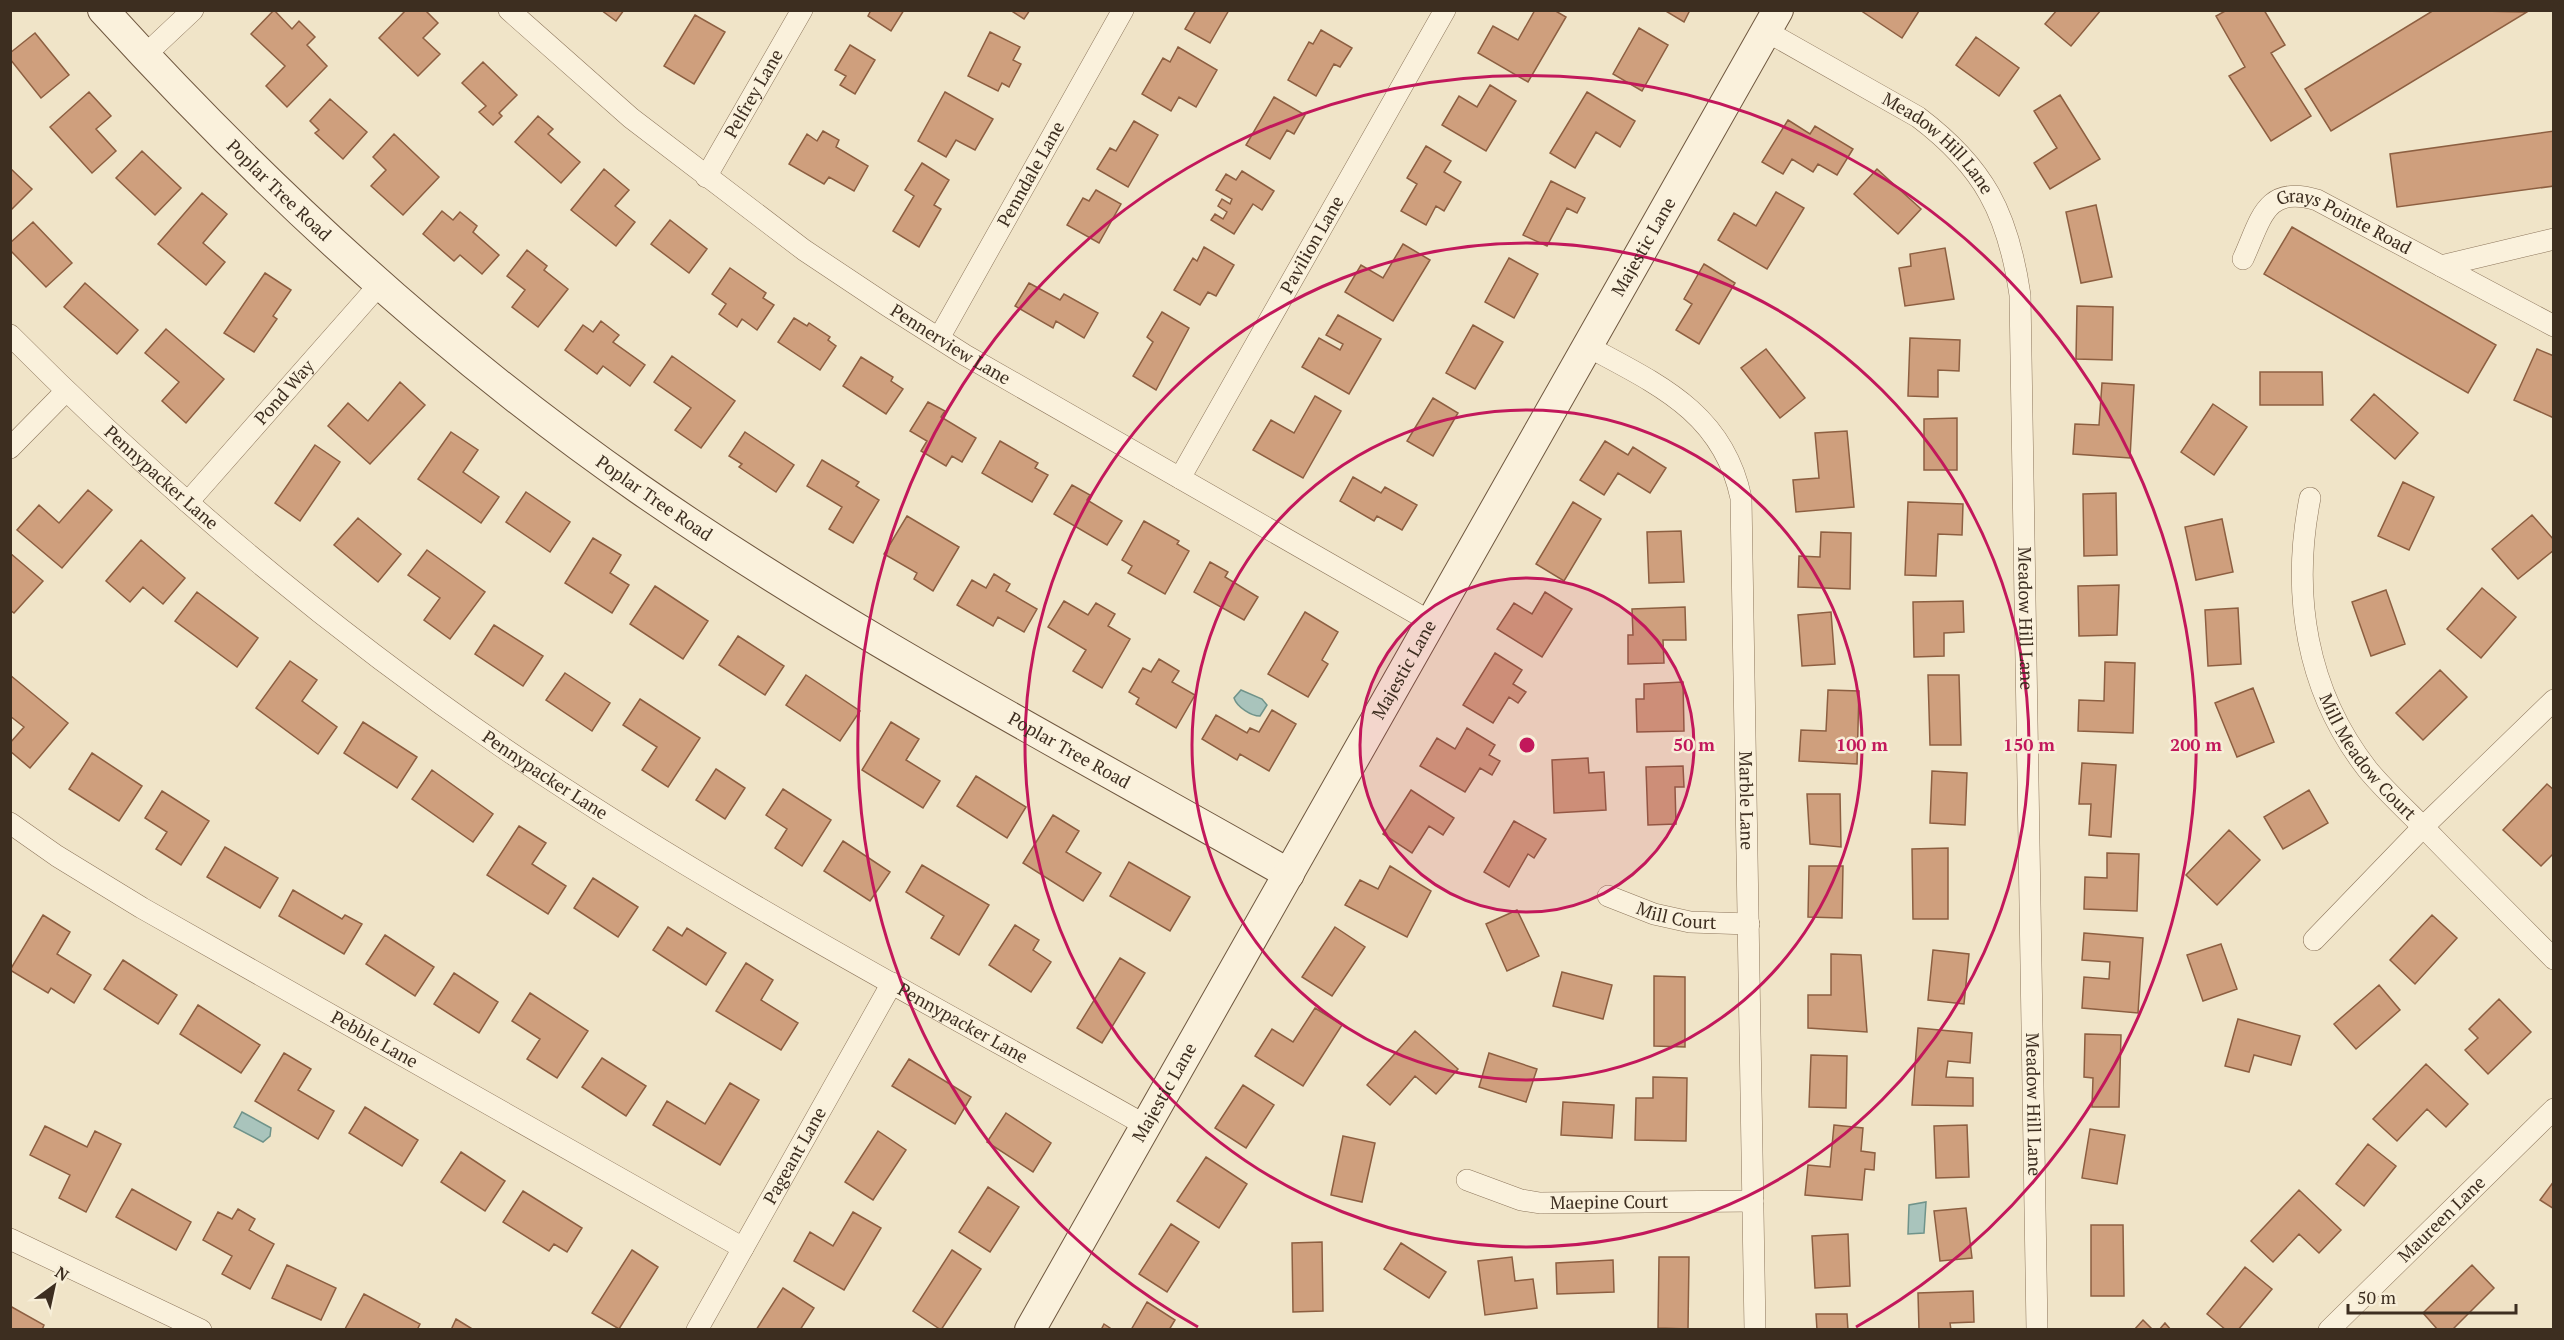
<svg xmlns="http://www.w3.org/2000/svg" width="2564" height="1340" viewBox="0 0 2564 1340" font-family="'PT Serif',serif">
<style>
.water{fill:#a9c4bc;stroke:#6f938a;stroke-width:1.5}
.building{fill:#cf9f7d;stroke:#8d5f41;stroke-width:1.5}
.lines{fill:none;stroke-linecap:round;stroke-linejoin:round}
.street-casing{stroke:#8d765c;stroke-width:22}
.secondary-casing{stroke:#6f573f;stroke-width:32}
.street{stroke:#faf1dc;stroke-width:21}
.secondary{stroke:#faf1dc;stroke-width:30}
.ring{fill:none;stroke:#c2185b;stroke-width:3}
.labels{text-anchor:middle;stroke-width:5;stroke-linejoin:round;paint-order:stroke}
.street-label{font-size:18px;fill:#3d2e20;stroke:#f7eed8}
.centre{fill:#c2185b;stroke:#f7eed8;stroke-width:3}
.ring-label{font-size:18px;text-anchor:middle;font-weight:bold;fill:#c2185b;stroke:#f7eed8;stroke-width:5;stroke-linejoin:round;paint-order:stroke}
</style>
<rect width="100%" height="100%" fill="#f0e4c8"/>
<path class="water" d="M1241 690 1262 699 1267 705 1260 716C1251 716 1237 707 1234 698Z
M242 1112 271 1128 270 1136 263 1142 234 1127Z
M1926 1202 1924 1233 1908 1234 1909 1205Z"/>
<path class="building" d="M274 10 292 29 299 21 315 37 307 45 327 66 287 107 266 86 285 66 251 34Z
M406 10H425L438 23 423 38 440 54 418 76 379 38Z
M601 10H624L616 21Z
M871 10H904L891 31 868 16Z
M1010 10H1030L1024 19Z
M1196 10H1229L1210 43 1185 29Z
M1535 10H1554L1566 17 1528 82 1478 53 1493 26 1518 40Z
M1664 10H1690L1684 22Z
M1860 10H1917L1919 11 1902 38Z
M2057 10H2101L2071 46 2045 24Z
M2227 10H2264L2285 45 2271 53 2311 116 2271 141 2229 76 2245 67 2216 16Z
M2434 10 2527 12 2331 131 2305 89Z
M695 15 725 32 694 84 664 66Z
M1639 28 1668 45 1642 91 1613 74Z
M1321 30 1352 48 1340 67 1334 64 1316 96 1288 80 1309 42 1313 44Z
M990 32 1020 47 1013 60 1021 64 1009 87 1002 83 998 91 968 76Z
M35 33 69 75 41 98 10 59V53Z
M1976 37 2019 68 1999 96 1956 65Z
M850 45 875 60 855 94 840 85 846 76 835 70Z
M1178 47 1217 70 1196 107 1179 97 1171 111 1142 94 1163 58 1170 62Z
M483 62 517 95 499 113 502 116 493 125 479 112 486 106 462 83Z
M1490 85 1516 101 1486 151 1442 125 1459 96 1477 107Z
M89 92 111 116 96 129 116 151 92 173 50 127Z
M945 92 993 119 975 150 956 140 946 157 918 141Z
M1587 92 1635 121 1620 147 1596 132 1575 168 1550 153Z
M2060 95 2100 159 2050 189 2034 163 2057 148 2034 111Z
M1274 97 1305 115 1294 134 1287 130 1270 159 1246 145Z
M330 99 367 132 343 159 315 133 319 130 310 121Z
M538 116 553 129 548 134 580 162 561 183 515 142Z
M1788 120 1810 134 1815 126 1853 149 1837 175 1818 164 1813 172 1792 159 1783 174 1762 162Z
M1134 121 1158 135 1128 187 1097 169 1110 148 1116 151Z
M823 131 839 140 836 147 868 166 854 191 829 177 824 184 789 164 807 134 817 141Z
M2554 131V186L2397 207 2390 154Z
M394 134 439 177 403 215 371 186 386 170 373 157Z
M1426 146 1451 161 1444 172 1461 182 1444 211 1436 206 1426 225 1401 211 1417 184 1407 178Z
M142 151 181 188 155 215 116 178Z
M922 163 949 180 934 205 941 209 919 247 893 231 914 196 905 190Z
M10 168 32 189 10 211Z
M604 169 629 190 615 206 635 222 616 246 571 210Z
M1877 169 1921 209 1898 234 1854 194Z
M1242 171 1274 191 1262 210 1253 204 1234 234 1211 220 1215 214 1223 219 1227 212 1218 206 1222 199 1230 204 1232 199 1216 190 1226 174 1236 180Z
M1551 181 1585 198 1577 213 1567 208 1547 246 1523 235Z
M1096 190 1121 204 1099 243 1067 225 1083 198 1089 201Z
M1776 192 1804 208 1767 269 1718 240 1734 213 1756 226Z
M202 193 227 214 203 243 225 262 206 285 158 244Z
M2096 205 2112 277 2081 283 2066 212Z
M442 211 453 220 460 212 477 226 473 232 499 255 482 274 460 255 454 261 423 234Z
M670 220 707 249 689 273 651 244Z
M33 222 72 263 46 287 10 250V243Z
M2292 227 2496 345 2468 393 2264 274Z
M1403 244 1430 260 1393 321 1345 292 1361 265 1383 278Z
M1204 247 1234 265 1216 296 1208 292 1200 305 1174 290 1193 258 1197 261Z
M1945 248 1954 299 1905 306 1899 268 1911 266 1910 254Z
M527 250 547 266 544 270 568 289 538 327 512 307 525 290 507 276Z
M1509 258 1538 274 1514 318 1485 302Z
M1704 264 1735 283 1699 344 1676 330 1692 304 1684 299Z
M730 268 766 293 763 298 774 305 757 330 742 319 737 327 719 314 726 304 712 294Z
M265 273 291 290 273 316 277 319 254 352 224 333Z
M85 283 138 330 117 354 64 307Z
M1029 283 1060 300 1064 294 1098 313 1084 338 1056 321 1053 328 1015 306Z
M2077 306 2113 307 2112 360 2076 359Z
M1162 312 1189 328 1156 390 1133 376 1153 342 1147 337Z
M1338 315 1381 339 1349 394 1302 367 1319 338 1340 350 1343 344 1326 335Z
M794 318 807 326 809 323 830 337 828 340 836 346 820 370 778 342Z
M601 321 619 335 613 342 645 365 630 386 603 366 597 374 565 350 583 325 593 332Z
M1473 325 1503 342 1475 389 1446 373Z
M166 329 224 379 186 423 162 401 179 382 145 353Z
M1910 338 1960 340 1959 371 1938 370V397L1908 396Z
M1766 349 1805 398 1780 418 1741 368Z
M2537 349 2554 356V418L2514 400Z
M672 356 735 401 701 448 675 430 691 408 654 382Z
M861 357 893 377 891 381 903 389 886 414 843 386Z
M2260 372H2322L2323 405H2260Z
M400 382 425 405 370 464 328 426 348 403 368 421Z
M2102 383 2134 385 2130 458 2073 454 2075 424 2099 425Z
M2374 394 2418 433 2395 459 2351 420Z
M1315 396 1341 411 1303 478 1253 450 1271 420 1294 433Z
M1433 398 1458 413 1433 456 1407 441Z
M928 402 945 411 941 417 976 438 962 462 952 456 946 466 921 451 927 441 910 431Z
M2213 404 2247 427 2214 475 2181 452Z
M1957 418V470H1924V419Z
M1847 431 1854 507 1796 512 1793 480 1819 478 1815 433Z
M451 432 478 450 463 472 499 497 481 523 418 479Z
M745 432 794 465 776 492 739 467 742 464 729 456Z
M1000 441 1038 463 1035 468 1048 475 1032 502 982 473Z
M1605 441 1628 455 1633 447 1666 468 1650 493 1618 473 1604 495 1580 480Z
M315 445 340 462 300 521 275 503Z
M822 460 859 482 856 486 879 500 853 543 829 529 842 507 807 486Z
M1353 477 1381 493 1385 487 1417 505 1402 530 1377 516 1374 521 1340 501Z
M2403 482 2434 497 2409 550 2378 536Z
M1072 485 1090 495 1087 500 1122 521 1107 545 1054 514Z
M88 490 112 510 62 568 17 530 39 505 59 523Z
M526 492 570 522 550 552 506 522Z
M2116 493 2117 555 2084 556 2083 494Z
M1573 502 1601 519 1564 581 1536 564Z
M1908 502 1963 504 1962 535 1938 534 1936 576 1905 575Z
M2532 515 2554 540V550L2518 579 2492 549Z
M907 516 959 547 933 591 914 579 917 573 884 554Z
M358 518 401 554 378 582 334 545Z
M2222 519 2233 572 2196 580 2185 527Z
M1144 521 1179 541 1177 544 1189 551 1165 594 1128 573 1132 566 1122 560Z
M1681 531 1684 582 1649 583 1647 532Z
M1821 532 1851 533 1850 589 1798 587 1799 556 1820 557Z
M593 538 621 555 610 573 629 585 612 613 565 583Z
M141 540 185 578 163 604 143 587 130 602 106 581Z
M427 550 485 592 450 639 424 620 440 598 408 575Z
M10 553 43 581 14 613 10 610Z
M1210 562 1228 572 1225 577 1258 597 1244 620 1194 592Z
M994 574 1010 584 1006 591 1037 609 1024 632 998 617 993 626 957 605 972 580 986 588Z
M2119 585 2117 635 2079 636 2078 586Z
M655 586 708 621 683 659 630 624Z
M2482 588 2516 617 2481 658 2447 629Z
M2386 590 2405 644 2371 656 2352 602Z
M197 592 258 638 237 667 175 621Z
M1545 592 1572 609 1542 657 1497 629 1514 603 1532 614Z
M1064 601 1088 615 1096 603 1115 614 1108 626 1130 639 1102 688 1073 671 1086 650 1048 627Z
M1963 601 1964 632 1944 633V656L1914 657 1913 602Z
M1685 607 1686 640H1663L1664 663 1628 664V635H1633L1632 609Z
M2238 608 2241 664 2208 666 2205 610Z
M1305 612 1338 632 1322 660 1328 664 1308 697 1268 674Z
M1831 612 1835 664 1802 666 1798 615Z
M494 625 543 656 523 686 475 654Z
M738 636 784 666 765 695 719 665Z
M1495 653 1522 670 1513 684 1526 692 1518 703 1509 697 1493 723 1463 705Z
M1159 659 1179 671 1172 682 1195 695 1176 728 1136 704 1139 698 1129 692 1143 668 1151 672Z
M290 661 317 680 302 701 337 727 318 754 256 708Z
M2105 662 2135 663 2133 733 2078 731 2079 700 2104 701Z
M2440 670 2467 697 2423 740 2396 713Z
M565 673 610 703 592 731 546 700Z
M10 675 68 723 30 768 10 751V743L24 727 10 716Z
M806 675 860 711 840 741 786 705Z
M1928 675H1959L1961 745H1930Z
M1683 682 1684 731 1637 732 1636 699H1644V684Z
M2253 688 2274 742 2237 757 2215 703Z
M1828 690 1859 691 1857 764 1799 761 1801 730 1826 731Z
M640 699 700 738 668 787 642 770 657 747 623 725Z
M1272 710 1296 724 1269 771 1240 754 1237 760 1202 739 1216 715 1247 733 1250 728 1259 732Z
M363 722 417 757 397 788 344 753Z
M891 722 919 739 906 760 940 781 923 808 862 770Z
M1467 728 1495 745 1489 755 1500 761 1492 775 1480 768 1465 792 1420 766 1437 738 1455 749Z
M92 753 142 786 119 821 69 789Z
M1588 758 1589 773 1604 772 1606 810 1554 813 1552 760Z
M2082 763 2116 765 2111 837 2089 835 2091 804H2079Z
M1683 766 1684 787H1675L1676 824 1648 825 1646 767Z
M716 769 745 788 725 819 696 800Z
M432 770 493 814 473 842 412 799Z
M1932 771 1967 773 1965 825 1930 823Z
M976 776 1026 807 1007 838 957 806Z
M2547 784 2554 790V853L2541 866 2503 830Z
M783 789 831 820 802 866 775 848 787 829 766 815Z
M1411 790 1454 818 1443 835 1429 826 1412 853 1383 834Z
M2309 790 2328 823 2283 849 2264 817Z
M162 791 209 821 181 865 156 849 167 832 145 818Z
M1807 794H1840L1841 847 1810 844Z
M1053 815 1079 831 1066 852 1101 873 1083 901 1023 863Z
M1514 821 1546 839 1534 858 1528 854 1509 887 1484 872Z
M519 826 546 843 532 864 566 886 548 914 487 875Z
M2229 830 2260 860 2217 905 2186 875Z
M843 841 890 872 870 901 824 871Z
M225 847 278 878 260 908 207 877Z
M1948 848V919H1913L1912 849Z
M2107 853 2139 854 2137 911 2084 909 2085 877 2107 878Z
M1129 862 1190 897 1170 931 1110 896Z
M922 865 989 905 959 955 931 938 944 916 906 892Z
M1390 866 1431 891 1407 937 1345 905 1360 880 1378 889Z
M1809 866H1843L1842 918 1808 917Z
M593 878 638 907 618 937 574 908Z
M293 890 342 919 345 915 362 924 344 954 279 916Z
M1517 910 1539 956 1507 971 1486 924Z
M43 915 70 932 57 954 91 975 74 1003 51 988 48 993 10 970Z
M2432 915 2457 938 2415 984 2390 960Z
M1015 925 1039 940 1033 950 1051 962 1031 992 989 965Z
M668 927 682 936 687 928 726 953 706 985 653 950Z
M1335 927 1365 947 1332 996 1302 977Z
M2084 933 2143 938 2138 1013 2082 1008 2084 977 2109 979 2110 962 2082 960Z
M385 935 434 967 415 996 366 964Z
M2221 944 2237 989 2203 1001 2187 955Z
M1933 950 1969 954 1964 1004 1928 1000Z
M1831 954 1861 955 1867 1032 1808 1028V995H1831Z
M1120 958 1145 973 1102 1043 1077 1028Z
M123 960 177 995 158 1024 104 989Z
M746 963 773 980 761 1000 798 1023 781 1050 716 1011Z
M1562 972 1612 985 1603 1019 1553 1006Z
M454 973 498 1002 479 1033 434 1004Z
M1654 976 1685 977V1047L1654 1046Z
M2379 985 2400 1010 2356 1049 2334 1024Z
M530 993 588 1031 557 1078 527 1059 540 1039 512 1021Z
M2499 999 2531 1032 2488 1074 2465 1050 2478 1038 2469 1029Z
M198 1005 260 1045 241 1073 180 1034Z
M1315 1008 1342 1025 1303 1086 1255 1056 1272 1029 1293 1042Z
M2238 1019 2300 1036 2291 1065 2254 1055 2249 1072 2225 1066Z
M1918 1028 1972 1033 1970 1063 1948 1061 1946 1077 1973 1078V1106L1912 1105Z
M1415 1031 1458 1069 1436 1094 1415 1076 1390 1105 1367 1085Z
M2085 1034 2121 1035 2119 1107H2092L2093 1078 2084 1077Z
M284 1053 311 1069 298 1090 334 1111 318 1139 255 1101Z
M1489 1053 1537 1069 1526 1102 1479 1087Z
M1811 1055 1847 1056 1846 1108 1809 1107Z
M602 1058 646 1086 626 1116 582 1087Z
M909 1059 971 1097 955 1124 892 1086Z
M2426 1064 2468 1104 2446 1127 2427 1109 2397 1141 2373 1119Z
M1653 1077 1687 1078 1686 1141 1635 1140 1636 1098H1653Z
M730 1083 759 1100 720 1165 653 1125 667 1101 705 1124Z
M1243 1085 1274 1105 1246 1148 1215 1128Z
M1563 1102 1614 1105 1612 1138 1561 1135Z
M365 1107 418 1140 402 1166 349 1133Z
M1006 1113 1051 1143 1033 1172 987 1142Z
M1834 1125 1863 1128 1861 1151 1875 1153 1874 1170 1865 1169 1862 1200 1805 1195 1808 1165 1830 1167Z
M1967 1125 1969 1177 1936 1178 1934 1126Z
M45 1126 87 1147 95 1131 121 1144 86 1212 59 1198 70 1175 30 1155Z
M2090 1129 2125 1135 2117 1184 2082 1178Z
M878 1131 906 1150 873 1200 845 1182Z
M1343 1136 1375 1143 1362 1202 1331 1195Z
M2368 1144 2396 1166 2364 1206 2336 1184Z
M461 1152 505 1181 485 1211 441 1182Z
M1206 1157 1247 1184 1219 1228 1177 1201Z
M2554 1181V1209L2540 1200Z
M988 1187 1019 1207 990 1252 959 1232Z
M132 1189 191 1222 176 1250 116 1217Z
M2299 1190 2341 1230 2319 1253 2299 1234 2273 1262 2251 1241Z
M523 1191 582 1228 567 1252 554 1244 549 1251 503 1222Z
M1966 1208 1972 1258 1940 1261 1934 1211Z
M238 1209 255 1219 249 1230 274 1244 250 1289 222 1274 232 1256 203 1240 218 1212 232 1219Z
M853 1212 881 1228 844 1290 794 1261 810 1232 833 1246Z
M1171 1224 1199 1242 1167 1292 1139 1274Z
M2091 1225H2123L2124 1296H2091Z
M1848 1234 1850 1286 1815 1288 1812 1236Z
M1322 1242 1323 1311 1293 1312 1292 1243Z
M1401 1243 1446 1272 1429 1298 1384 1269Z
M632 1250 658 1267 619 1329 592 1313Z
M952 1250 981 1269 941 1330 913 1311Z
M1512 1257 1515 1281 1533 1279 1537 1308 1485 1315 1478 1261Z
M1659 1257H1689L1688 1329 1658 1328Z
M1613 1260 1614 1292 1557 1294 1556 1263Z
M287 1265 336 1288 321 1320 272 1298Z
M2472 1265 2494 1288 2452 1330H2438L2423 1313Z
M2245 1267 2272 1289 2238 1330H2226L2207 1314Z
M783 1288 814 1308 800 1330H756Z
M1973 1291 1974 1322 1950 1323 1951 1330H1919L1918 1293Z
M364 1294 420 1324 417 1330 345 1329Z
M1147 1302 1175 1320 1169 1330H1131Z
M10 1306 44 1325 42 1330H10Z
M1816 1314H1847L1848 1330H1817Z
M456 1319 474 1330H451Z
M2143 1320 2153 1330H2134Z
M2165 1323 2171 1330H2159Z
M1104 1324 1113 1330H1101Z"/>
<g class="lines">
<defs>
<g id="street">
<path id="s1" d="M509 10 631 118 804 250 888 306 965 355 1431 622"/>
<path id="s2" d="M1766 31 1918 117C1984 167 2008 213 2020 295L2037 1330"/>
<path d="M144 56 193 10"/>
<path id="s3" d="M706 177 802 10"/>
<path id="s4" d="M2243 259C2261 220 2265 184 2317 200L2554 326"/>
<path d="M2441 266 2554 239"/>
<path id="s5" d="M10 335C161 487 326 626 502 747 707 887 929 1003 1145 1125"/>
<path id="s6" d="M939 338 1123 10"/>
<path id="s7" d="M1587 346C1657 384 1723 412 1741 498L1755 1330"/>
<path d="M10 448 66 391"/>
<path id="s8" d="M1180 478 1445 10"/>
<path id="s9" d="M2310 498C2291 594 2306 691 2368 770 2388 794 2413 816 2435 839 2474 879 2514 919 2554 959"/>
<path id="s10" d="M188 502 379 285"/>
<path id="s11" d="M10 823 57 856 142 908 743 1248"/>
<path id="s12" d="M1608 896 1654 914 1690 922 1749 924"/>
<path d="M2314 940 2423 827 2554 700"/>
<path id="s13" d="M1467 1180 1521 1200 1540 1203 1753 1201"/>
<path d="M10 1239 201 1330"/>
<path id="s14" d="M697 1330 892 983"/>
<path id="s15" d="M2329 1330 2554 1109"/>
</g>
<g id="secondary">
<path id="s16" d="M103 10C265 188 441 351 638 488 845 632 1070 749 1289 874"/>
<path id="s17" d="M1030 1330 1778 10"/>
</g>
</defs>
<use href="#street" class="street-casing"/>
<use href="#secondary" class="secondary-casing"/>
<use href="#street" class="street"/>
<use href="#secondary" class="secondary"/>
</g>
<circle cx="1527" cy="745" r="167" fill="#c2185b" fill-opacity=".12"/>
<g class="ring">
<circle cx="1527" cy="745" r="167"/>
<circle cx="1527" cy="745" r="335"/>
<circle cx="1527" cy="745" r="502"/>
<path d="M1198 1327A669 669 0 1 1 1856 1327"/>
</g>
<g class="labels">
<g class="street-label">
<text dy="6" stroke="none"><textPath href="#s3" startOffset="96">Pelfrey Lane</textPath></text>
<text dy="6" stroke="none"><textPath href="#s2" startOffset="207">Meadow Hill Lane</textPath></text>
<text dy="6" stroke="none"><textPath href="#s6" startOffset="188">Penndale Lane</textPath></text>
<text dy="6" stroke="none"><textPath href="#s16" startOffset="252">Poplar Tree Road</textPath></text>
<text dy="6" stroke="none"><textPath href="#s4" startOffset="142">Grays Pointe Road</textPath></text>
<text dy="6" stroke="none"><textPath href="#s8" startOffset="268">Pavilion Lane</textPath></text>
<text dy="6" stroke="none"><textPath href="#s17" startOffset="1245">Majestic Lane</textPath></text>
<text dy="6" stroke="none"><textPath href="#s1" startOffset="555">Pennerview Lane</textPath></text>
<text dy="6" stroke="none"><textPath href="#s10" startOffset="146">Pond Way</textPath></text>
<text dy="6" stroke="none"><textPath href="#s5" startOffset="208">Pennypacker Lane</textPath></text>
<text dy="6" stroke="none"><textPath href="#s16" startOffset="738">Poplar Tree Road</textPath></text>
<text dy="6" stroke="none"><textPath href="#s2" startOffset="710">Meadow Hill Lane</textPath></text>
<text dy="6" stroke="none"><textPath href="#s17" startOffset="759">Majestic Lane</textPath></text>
<text dy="6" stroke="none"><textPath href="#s16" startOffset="1224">Poplar Tree Road</textPath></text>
<text dy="6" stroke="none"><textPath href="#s9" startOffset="276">Mill Meadow Court</textPath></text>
<text dy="6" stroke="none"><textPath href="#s5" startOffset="694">Pennypacker Lane</textPath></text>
<text dy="6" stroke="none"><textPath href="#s7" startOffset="528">Marble Lane</textPath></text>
<text dy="6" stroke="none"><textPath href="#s12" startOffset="72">Mill Court</textPath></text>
<text dy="6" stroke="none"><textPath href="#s5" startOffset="1180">Pennypacker Lane</textPath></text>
<text dy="6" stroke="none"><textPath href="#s11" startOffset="424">Pebble Lane</textPath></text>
<text dy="6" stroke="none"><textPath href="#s17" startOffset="273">Majestic Lane</textPath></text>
<text dy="6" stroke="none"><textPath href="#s2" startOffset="1196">Meadow Hill Lane</textPath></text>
<text dy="6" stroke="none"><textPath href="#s14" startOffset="200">Pageant Lane</textPath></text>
<text dy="6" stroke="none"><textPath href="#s13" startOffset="146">Maepine Court</textPath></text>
<text dy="6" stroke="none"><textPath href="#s15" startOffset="158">Maureen Lane</textPath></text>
</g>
</g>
<circle cx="1527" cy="745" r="9" class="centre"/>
<g class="ring-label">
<text x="1694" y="751">50 m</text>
<text x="1862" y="751">100 m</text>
<text x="2029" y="751">150 m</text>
<text x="2196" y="751">200 m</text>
</g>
<rect width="2564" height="1340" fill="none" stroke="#3d2e20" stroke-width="24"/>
<g transform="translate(54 1286) rotate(33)" stroke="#f7eed8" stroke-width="4.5" paint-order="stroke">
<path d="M0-4.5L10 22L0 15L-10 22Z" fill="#3d2e20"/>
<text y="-9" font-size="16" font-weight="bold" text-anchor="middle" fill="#3d2e20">N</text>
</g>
<path d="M2348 1304v9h168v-9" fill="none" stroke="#3d2e20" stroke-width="3"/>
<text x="2357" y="1304" font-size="18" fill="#3d2e20" stroke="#f7eed8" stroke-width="4.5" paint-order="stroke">50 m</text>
</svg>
